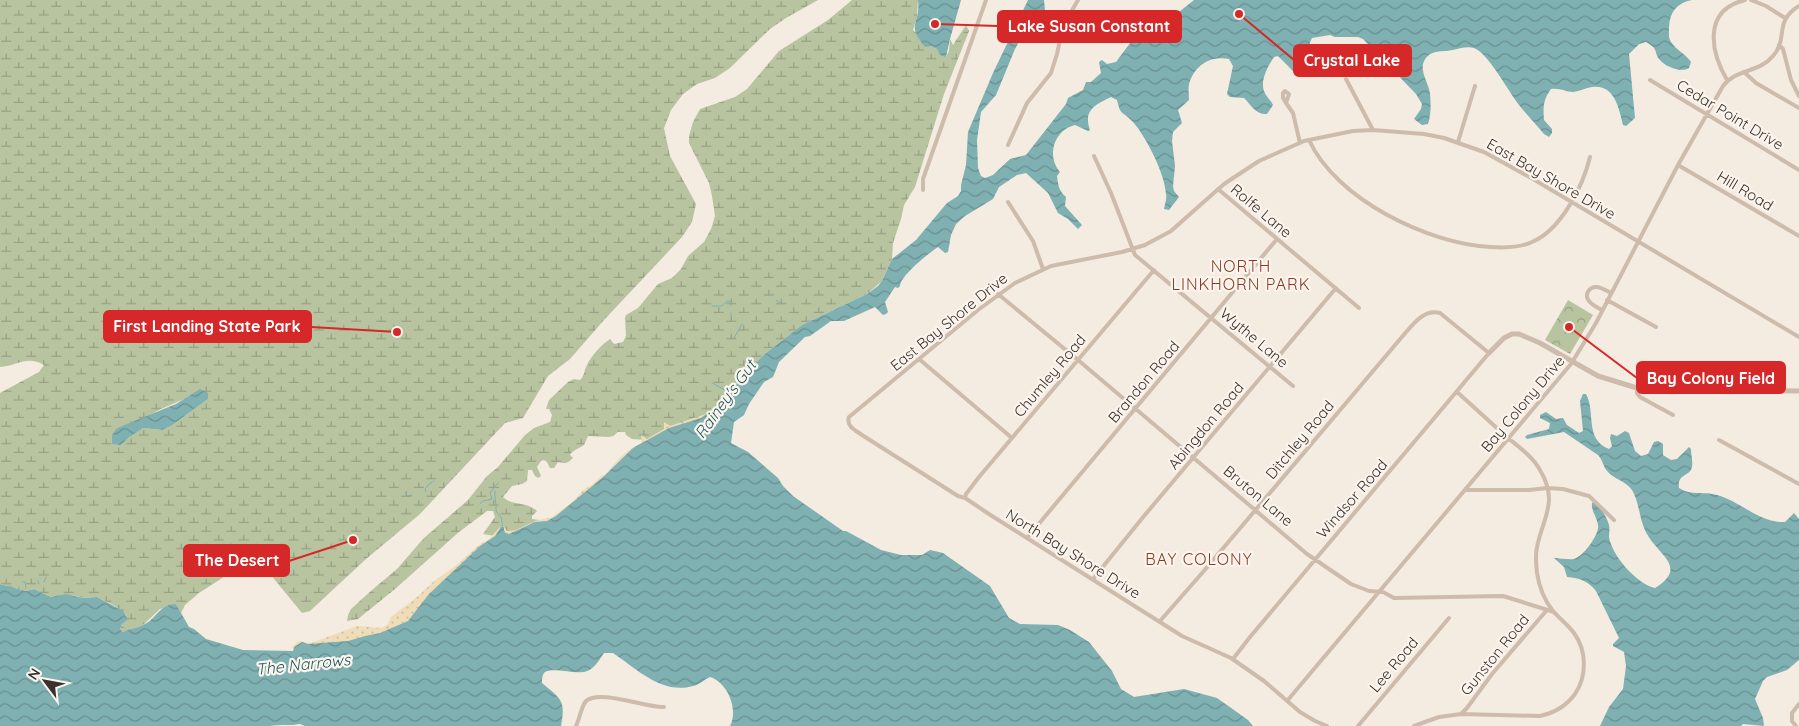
<svg xmlns="http://www.w3.org/2000/svg" width="1799" height="726" viewBox="0 0 1799 726" font-family="Quicksand,sans-serif">
<style>
.forest{fill:url(#forest-crowns)}
.wetland{fill:url(#wetland-marsh);fill-rule:evenodd}
.sand{fill:url(#sand-dots)}
.water{fill:url(#water-waves)}
.lines{fill:none;stroke-linecap:round;stroke-linejoin:round}
.stream{stroke:#7fb0b2;stroke-width:1}
.minor{stroke:#cdbbac;stroke-width:4}
.tertiary{stroke:#cdbbac;stroke-width:5}
.labels{text-anchor:middle;stroke-width:4.5;stroke-linejoin:round;paint-order:stroke}
.street-label{font-size:15px;fill:#3b302b;stroke:#fbf5ee}
.neighbourhood-label{font-size:16px;letter-spacing:1px;fill:#8c3b22;stroke:#fbf5ee}
.water-label{font-size:16px;font-style:italic;fill:#1f5a5e;stroke:#fbf5ee}
.leader{fill:none;stroke:#d62828;stroke-width:2}
.callout-dot{fill:#d62828;stroke:#fbf5ee;stroke-width:2}
.callout{fill:#d62828;stroke:#d62828;stroke-width:2}
.callout-label{font-size:16px;text-anchor:middle;font-weight:bold;fill:#fff}
</style>
<defs>
<pattern id="forest-crowns" width="20" height="18" patternUnits="userSpaceOnUse" patternTransform="scale(1.25)"><rect width="20" height="18" fill="#b8c4a0"/><path d="M2 6a3 3 0 1 1 6 0M12 15a3 3 0 1 1 6 0" fill="none" stroke="#97a083"/></pattern>
<pattern id="wetland-marsh" width="20" height="14" patternUnits="userSpaceOnUse" patternTransform="scale(1.25)"><rect width="20" height="14" fill="#b8c4a0"/><path d="M1 5h8M5 5V1M11 12h8M15 12V8" fill="none" stroke="#97a083"/></pattern>
<pattern id="sand-dots" width="8" height="8" patternUnits="userSpaceOnUse" patternTransform="scale(1.25)"><rect width="8" height="8" fill="#efdcb8"/><path d="M2 2h.1M6 6h.1" fill="none" stroke="#cebd9e" stroke-width="1.8" stroke-linecap="round"/></pattern>
<pattern id="water-waves" width="16" height="10" patternUnits="userSpaceOnUse" patternTransform="scale(1.25)"><rect width="16" height="10" fill="#7fb0b2"/><path d="M0 5q4-4 8 0t8 0" fill="none" stroke="#699091"/></pattern>
</defs>
<rect width="100%" height="100%" fill="#f4ebe1"/>
<path class="forest" d="M1568 300 1593 315 1570 354 1545 340Z"/>
<path class="wetland" d="M0 0H818L786 18 770 29 730 68 715 78 697 84 683 94 671 110 664 128 670 156 696 204 692 222 682 237 604 320 570 359 548 376 523 418 505 423 420 514 366 559 310 611 302 613 261 563 244 564 199 593 185 605 181 613 176 604 160 609 143 625 123 632 120 629 122 624 127 616 115 606 97 597 83 598 72 595 51 597 34 589 26 591 0 584V393L39 372 44 365C27 355 17 366 0 367ZM184 399H208L171 426 162 430 143 428 127 438 121 445 117 428 143 419 159 410Z
M852 0H918L917 17 913 30 931 46 937 49 946 57 949 51 950 39 953 45 966 25 969 31 944 94 915 187 904 205 901 219 893 243 892 259 882 281 867 294 802 325 766 353 749 369 739 381 732 386 726 400 701 418 647 440 632 439 626 435 625 432H618L613 436 609 437 588 436 584 445 572 452 570 455 573 458C568 463 566 464 558 462L554 468H550L547 462 544 460 541 461 537 467 541 476 538 478 535 476 532 470H528L527 481 522 484 512 486 503 497C514 507 524 500 537 511L532 516V519L547 521 509 534 504 532 495 536 483 534 495 517 493 511H487L459 532 395 589 358 619 347 621 348 615 351 609 372 590 397 569 424 538 468 500 487 476 498 467 525 435 534 428 550 422 552 415 549 409H546L549 400 568 382 574 379 580 380C585 375 584 370 587 365 592 355 601 345 610 339L614 344 623 342 626 336 625 318 626 315 638 308 658 284 672 278 681 269 688 256 704 242 711 229 715 216 712 196 709 183 689 143V136L693 122 700 109 735 97 747 89 779 51 828 20Z"/>
<path class="sand" d="M725 393 732 395 730 399C690 426 649 452 609 479 577 500 546 533 506 535L502 524 507 531 516 530 535 521 552 517 575 500 582 491 592 485 602 475 605 476C615 462 626 449 642 443L641 435 647 439 664 429V422L670 426 709 413V411L721 405 727 395Z
M500 527 502 530 495 544 423 606 403 626 354 643 291 648 298 641 311 643 357 626 382 628 388 624 391 617 417 597 434 581 454 567 480 544 487 541Z"/>
<path class="water" d="M918 0H961L950 39 946 57 940 55 937 49 931 46 925 47C905 23 921 25 918 0Z
M1028 0H1044L1045 10 1036 14 1032 18 1015 49 996 95 981 112 977 140 978 168 981 176 985 178 993 175 1010 159 1026 155 1066 104 1068 98 1083 90 1086 82H1091L1101 73 1099 62 1102 60 1107 64 1116 62 1142 27 1149 12 1156 10 1161 13 1163 18 1169 20 1194 0H1692C1677 3 1670 11 1669 27 1669 32 1668 38 1671 42 1676 50 1686 54 1691 62L1689 68C1681 73 1666 67 1660 60 1653 52 1660 50 1646 42L1639 44 1629 54 1635 118 1626 126 1623 125C1619 109 1615 84 1592 87 1586 88 1580 91 1573 92 1566 92 1561 88 1551 89 1543 100 1543 108 1544 120L1552 129V133L1549 137 1544 134C1536 124 1527 115 1519 105 1508 91 1489 54 1474 48 1465 45 1453 51 1444 51 1434 51 1426 54 1423 64 1421 74 1429 84 1430 94 1431 103 1431 116 1428 124L1422 125 1414 119 1421 109 1422 104 1416 94 1363 39 1358 37H1335L1330 35 1312 38C1305 52 1309 56 1318 68L1316 73 1299 77 1278 56 1274 57C1268 66 1260 81 1264 91 1266 97 1271 100 1273 105L1267 114C1256 115 1251 105 1244 98L1230 97 1227 94 1233 66 1229 59C1210 55 1194 66 1189 84 1188 89 1189 95 1189 100L1178 110 1182 123 1173 132 1172 141 1175 166 1173 186 1174 191 1179 197 1169 210 1164 209C1165 204 1167 199 1166 194 1165 174 1146 136 1132 121 1122 110 1121 117 1117 100L1111 97C1095 105 1083 110 1090 130L1088 131 1075 125C1054 130 1046 156 1060 172L1057 176C1058 185 1059 191 1066 197L1065 206 1082 225 1078 229 1068 219 1058 213 1048 193 1026 173 1017 175 999 187 993 199 965 216 956 224 951 235 948 252 945 253 938 247C929 253 900 276 900 286L898 288 895 287 885 302 888 312 886 314 883 315 875 307 844 321H831L810 336 805 337 779 362 773 377 764 382 749 404 744 415 734 422 731 443 748 452 778 478 783 486 793 496 843 531H846L881 550 901 555H922L930 550 943 553 990 586 1009 618 1020 624 1058 625 1070 630 1089 642 1112 671 1121 689 1134 697 1184 689 1217 698 1248 720 1253 726H730C739 709 727 682 710 677 705 679 699 685 693 686 662 695 637 669 613 653H604C599 660 594 670 584 672 575 674 552 667 545 672 542 674 542 680 542 683 561 699 566 700 561 726H305L300 724C290 726 280 724 270 726H0V584L26 591 34 589 51 597 66 594 83 598 97 597 123 611 128 619 122 624 120 629 123 632C129 629 136 628 143 625 157 619 158 605 176 604L189 627 194 629 206 639 243 650 293 651 294 647 302 642 308 644 348 641 365 636 380 633 408 621 429 594 480 546 495 536 501 527H504V532L509 534 535 522 547 521 556 516 602 478 633 448 669 428 701 418 717 407 726 400 729 390 742 379 749 369 766 353 802 325 867 294 878 286 882 281 892 259 916 240 947 203 958 196 961 191V185L966 165 968 132 993 73Z
M200 389 208 393V399L171 426 162 430 143 428 128 438 121 445 112 444V435L117 428 176 404Z
M1583 394H1586C1596 412 1584 439 1609 449L1612 446 1610 438 1611 434 1617 436 1625 431 1629 433 1635 451 1641 456 1648 454 1654 442 1658 441 1663 444V455L1671 460 1677 459 1689 447 1691 449C1691 455 1693 462 1692 467 1690 477 1677 473 1679 488 1691 496 1704 491 1717 495 1740 501 1761 524 1785 522L1794 513 1799 519V660L1787 670 1767 677 1763 681 1755 699 1763 718 1764 726 1743 724 1741 726H1600L1609 707 1623 689 1626 666 1624 652 1613 646V644L1619 638 1596 591C1588 581 1580 578 1567 577L1564 567 1554 558C1560 558 1568 560 1574 559 1583 557 1600 534 1598 525 1597 517 1591 511 1592 503L1594 502C1601 508 1607 517 1609 525 1610 529 1609 533 1609 537 1612 556 1637 584 1655 588 1689 567 1658 555 1647 534 1639 520 1640 504 1632 490 1626 481 1614 479 1608 472 1603 467 1603 460 1598 455L1564 432 1527 439 1525 437 1527 435 1549 429 1550 423 1540 418V415L1546 412 1556 419 1563 418 1567 425 1579 433 1583 431 1580 401Z"/>
<g class="lines">
<path class="stream" d="M776 300 781 304
M730 301 732 304 730 306
M712 306H722L727 301 730 302
M731 313V317
M734 338 742 324
M743 378 742 375 746 369
M712 383 725 390
M495 491C494 498 497 504 496 511L501 517 503 528
M426 492 425 489 428 485 434 481
M407 496 412 495
M480 504 483 501 492 499 490 493 498 483
M38 581 39 584
M22 582H25L26 588
M44 582 46 577
M6 588 9 586 14 588"/>
<path class="minor" d="M1751 0 1766 6 1785 18
M1779 45 1783 49 1791 80 1799 96
M1744 72 1756 83 1799 108
M1346 79 1373 130
M1650 80 1799 170
M1727 80C1710 51 1703 10 1745 0
M1285 91 1289 94 1286 103 1283 98V93Z
M1286 103 1293 113 1300 143
M1309 140C1336 199 1428 244 1491 247 1505 248 1519 248 1532 242 1561 230 1583 186 1590 157
M1458 142 1475 86
M1008 145 1027 103 1051 73 1057 54 1063 26 1078 0
M1094 156 1111 193 1135 255 1293 386
M1678 165 1799 236
M1218 189 1359 308
M923 190V179L986 0
M1008 202 1033 241 1043 269
M998 294 1078 360 1307 554 1351 584 1369 591 1383 592 1394 598 1503 596 1554 612
M1607 300 1656 327
M1602 310C1598 308 1592 305 1589 301 1584 295 1589 287 1596 287 1601 287 1607 291 1611 293
M919 359 1012 438
M1637 388V393L1640 397 1673 415
M1719 440 1799 484
M1466 490H1529L1547 488 1563 489 1589 496 1614 520
M965 498 966 494 979 477 1154 270
M1027 538 1277 239
M1093 579 1144 516 1336 288
M1160 621 1203 572 1401 338C1411 327 1423 308 1440 313L1489 353 1250 637 1233 659
M1287 701 1571 364 1596 323 1678 165 1723 86C1735 69 1759 73 1773 56 1789 38 1773 22 1799 6
M1461 714 1467 708 1492 674 1547 610
M576 726C579 720 582 705 586 701 600 689 646 708 664 707
M1327 726 1315 721 1300 712 1264 681 1231 658 1182 636 992 516 965 498 958 496 862 435C855 430 846 426 849 417L978 310 1015 283 1051 266 1122 252 1145 245 1171 231 1224 184 1259 161 1304 141 1353 131 1373 130 1424 134 1444 138 1484 152 1533 179 1799 337
M1358 726 1449 618
M1414 726 1439 717 1461 714 1540 716C1554 713 1567 705 1575 694 1587 676 1587 651 1574 633 1568 625 1560 619 1553 611 1545 601 1539 586 1537 573 1536 564 1535 555 1537 547 1543 517 1559 502 1540 470 1533 457 1519 447 1508 438 1491 423 1474 407 1457 392
M1796 726 1792 721V713L1799 704"/>
<path class="tertiary" d="M1489 353 1504 338 1512 334H1519L1540 343 1598 376 1637 388 1673 390 1799 391"/>
</g>
<g class="labels">
<g class="street-label">
<text transform="translate(1730 115) rotate(31)" y="5">Cedar Point Drive</text>
<text transform="translate(1551 179) rotate(30)" y="5">East Bay Shore Drive</text>
<text transform="translate(1745 191) rotate(31)" y="5">Hill Road</text>
<text transform="translate(1261 211) rotate(40)" y="5">Rolfe Lane</text>
<text transform="translate(949 322) rotate(-39)" y="5">East Bay Shore Drive</text>
<text transform="translate(1254 338) rotate(40)" y="5">Wythe Lane</text>
<text transform="translate(1050 376) rotate(-50)" y="5">Chumley Road</text>
<text transform="translate(1144 382) rotate(-50)" y="5">Brandon Road</text>
<text transform="translate(1523 404) rotate(-50)" y="5">Bay Colony Drive</text>
<text transform="translate(1206 426) rotate(-50)" y="5">Abingdon Road</text>
<text transform="translate(1300 440) rotate(-50)" y="5">Ditchley Road</text>
<text transform="translate(1258 496) rotate(40)" y="5">Bruton Lane</text>
<text transform="translate(1352 499) rotate(-49)" y="5">Windsor Road</text>
<text transform="translate(1073 554) rotate(32)" y="5">North Bay Shore Drive</text>
<text transform="translate(1495 655) rotate(-51)" y="5">Gunston Road</text>
<text transform="translate(1394 665) rotate(-50)" y="5">Lee Road</text>
</g>
<g class="neighbourhood-label">
<text x="1241" y="272">NORTH<tspan x="1241" dy="18">LINKHORN PARK</tspan></text>
<text x="1199" y="565">BAY COLONY</text>
</g>
<g class="water-label">
<text transform="translate(725 399) rotate(-54)" y="6">Rainey's Gut</text>
<text transform="translate(303 664) rotate(-6)" y="6">The Narrows</text>
</g>
</g>
<path class="leader" d="M935 24L998 26M1239 14L1294 60M397 332L311 327M1569 327L1637 378M353 540L289 561"/>
<g class="callout-dot">
<circle cx="935" cy="24" r="5"/>
<circle cx="1239" cy="14" r="5"/>
<circle cx="397" cy="332" r="5"/>
<circle cx="1569" cy="327" r="5"/>
<circle cx="353" cy="540" r="5"/>
</g>
<g class="callout">
<rect x="998" y="11" width="183" height="31" rx="5"/>
<rect x="1294" y="45" width="117" height="31" rx="5"/>
<rect x="104" y="311" width="207" height="31" rx="5"/>
<rect x="1637" y="362" width="148" height="31" rx="5"/>
<rect x="184" y="545" width="105" height="31" rx="5"/>
</g>
<g class="callout-label">
<text x="1089" y="32">Lake Susan Constant</text>
<text x="1352" y="66">Crystal Lake</text>
<text x="207" y="332">First Landing State Park</text>
<text x="1711" y="384">Bay Colony Field</text>
<text x="237" y="566">The Desert</text>
</g>
<g transform="translate(45 681) rotate(302)" stroke="#fbf5ee" stroke-width="4" paint-order="stroke">
<path d="M0-4L9 19L0 12L-9 19Z" fill="#3b302b"/>
<text y="-8" font-size="14" font-weight="bold" text-anchor="middle" fill="#3b302b">N</text>
</g>
</svg>
